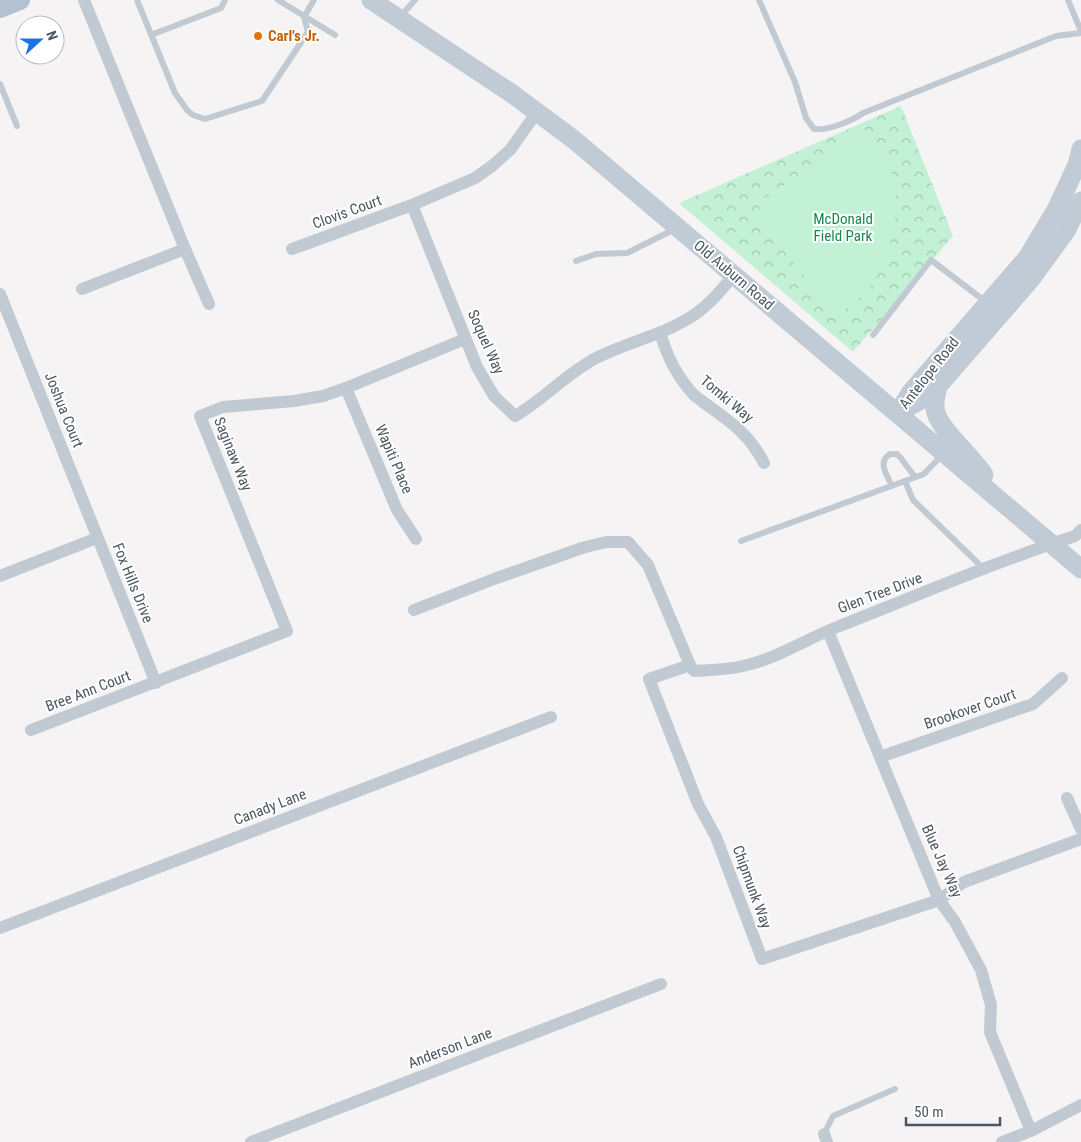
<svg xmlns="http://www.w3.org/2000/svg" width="1081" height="1142" viewBox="0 0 1081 1142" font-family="'Roboto Condensed',sans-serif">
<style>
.park{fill:url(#park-crowns)}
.pitch{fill:#c3f1d5}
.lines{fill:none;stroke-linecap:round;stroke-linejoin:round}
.service{stroke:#c1cad2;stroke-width:6}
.minor{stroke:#c1cad2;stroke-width:12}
.secondary{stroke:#c1cbd6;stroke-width:19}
.primary{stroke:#b3c2d1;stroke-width:20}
.food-dot{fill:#e8710a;stroke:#fff;stroke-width:2}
.labels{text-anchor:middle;stroke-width:4;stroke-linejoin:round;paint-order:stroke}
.food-label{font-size:15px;font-weight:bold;fill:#c56008;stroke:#fff;text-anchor:start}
.street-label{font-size:15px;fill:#4a5661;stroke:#fff}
.park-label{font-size:15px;fill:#17864f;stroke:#fff}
</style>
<defs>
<pattern id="park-crowns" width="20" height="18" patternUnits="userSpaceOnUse" patternTransform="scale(1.25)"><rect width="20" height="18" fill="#c3f1d5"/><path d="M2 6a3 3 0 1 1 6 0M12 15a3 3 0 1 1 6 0" fill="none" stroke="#a0c6b0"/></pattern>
</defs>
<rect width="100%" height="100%" fill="#f5f3f3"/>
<path class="park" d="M901 106 953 236 853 352 679 203Z"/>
<path class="pitch" d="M867 129C878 141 887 156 892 172 902 204 892 255 873 283 863 297 849 306 836 316L759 219 760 201Z"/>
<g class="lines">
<path class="service" d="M137 0 175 93 187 110 193 115 205 119 262 101 308 32 304 17 314 0
M278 0 335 35
M759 0 795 82 806 118 814 129C827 131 852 121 863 113L1056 36 1081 33
M1068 0 1081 31
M399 18 415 0
M151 35 221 8 225 0
M0 84 17 126
M576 261 596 254 627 253 675 229
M873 335 931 260 986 302
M905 481 913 500 983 568
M892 486C887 475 877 462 890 454H897L900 457 915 477
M741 541 924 474 942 455
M824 1134 833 1116 895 1089"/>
<path class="minor" d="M412 205 477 367 494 396 515 416C544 399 566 374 596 358 627 342 664 335 694 315 710 304 722 289 734 275
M185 249 209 304
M292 249 412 205 475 178 492 166 510 150 537 112
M82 289 185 249 84 0
M0 294 156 683
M660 332C667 357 677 377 694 395 723 418 746 428 764 463
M346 388 397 510 416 539
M0 576 97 538
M414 610 494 579 582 548 606 542H628L648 565 690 665 694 671C710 670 727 670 743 666 776 659 806 639 837 627 916 596 995 562 1075 536L1081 530
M828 631 939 900 955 922 981 970 991 1005 990 1032 1031 1131
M690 665 649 679 698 804 716 837 762 959 939 900 964 882 1081 839
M31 730 287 631 200 416 223 407 294 401 323 396 346 388 465 339
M880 757 1033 704 1062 678
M1067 798 1081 829
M0 928 551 717
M824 1134 827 1142
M251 1142 661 984
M1002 1142 1031 1131 1081 1105"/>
<path class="secondary" d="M371 0 511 93 573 139 1081 569
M938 386C936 395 933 405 936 413 941 431 973 457 984 475
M899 412 921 400 938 386 1031 279 1066 231 1081 201
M898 413 911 392 1027 258 1056 210 1077 165 1081 149"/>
<path class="primary" d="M0 8 20 0"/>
</g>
<circle class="food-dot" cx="258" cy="36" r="5"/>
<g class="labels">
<g class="food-label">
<text x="268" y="41">Carl's Jr.</text>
</g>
<g class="street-label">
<text transform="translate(347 212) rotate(-20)" y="5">Clovis Court</text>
<text transform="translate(734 275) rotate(40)" y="5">Old Auburn Road</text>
<text transform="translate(486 342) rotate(66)" y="5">Soquel Way</text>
<text transform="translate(929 373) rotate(-52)" y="5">Antelope Road</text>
<text transform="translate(727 399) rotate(40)" y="5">Tomki Way</text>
<text transform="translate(64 410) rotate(68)" y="5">Joshua Court</text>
<text transform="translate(233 454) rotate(68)" y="5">Saginaw Way</text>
<text transform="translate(394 459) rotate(67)" y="5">Wapiti Place</text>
<text transform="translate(133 583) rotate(68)" y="5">Fox Hills Drive</text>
<text transform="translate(880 593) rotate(-21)" y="5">Glen Tree Drive</text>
<text transform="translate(88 691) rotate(-21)" y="5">Bree Ann Court</text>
<text transform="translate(970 709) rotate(-19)" y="5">Brookover Court</text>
<text transform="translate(270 807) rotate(-21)" y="5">Canady Lane</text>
<text transform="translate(942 861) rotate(66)" y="5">Blue Jay Way</text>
<text transform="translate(752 887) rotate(70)" y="5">Chipmunk Way</text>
<text transform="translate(450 1048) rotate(-21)" y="5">Anderson Lane</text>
</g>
<g class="park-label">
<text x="843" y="224">McDonald<tspan x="843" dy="17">Field Park</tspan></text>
</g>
</g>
<g transform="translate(40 40) rotate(69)"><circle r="24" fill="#ffffff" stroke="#b7bbc0"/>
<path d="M0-4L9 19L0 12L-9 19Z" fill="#1a73e8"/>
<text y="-8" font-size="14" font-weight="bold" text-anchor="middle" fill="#4a5661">N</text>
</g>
<path d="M906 1117v8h94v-8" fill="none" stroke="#4a5661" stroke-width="2.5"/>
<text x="914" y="1117" font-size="15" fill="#4a5661" stroke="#ffffff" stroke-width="4" paint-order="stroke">50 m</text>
</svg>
